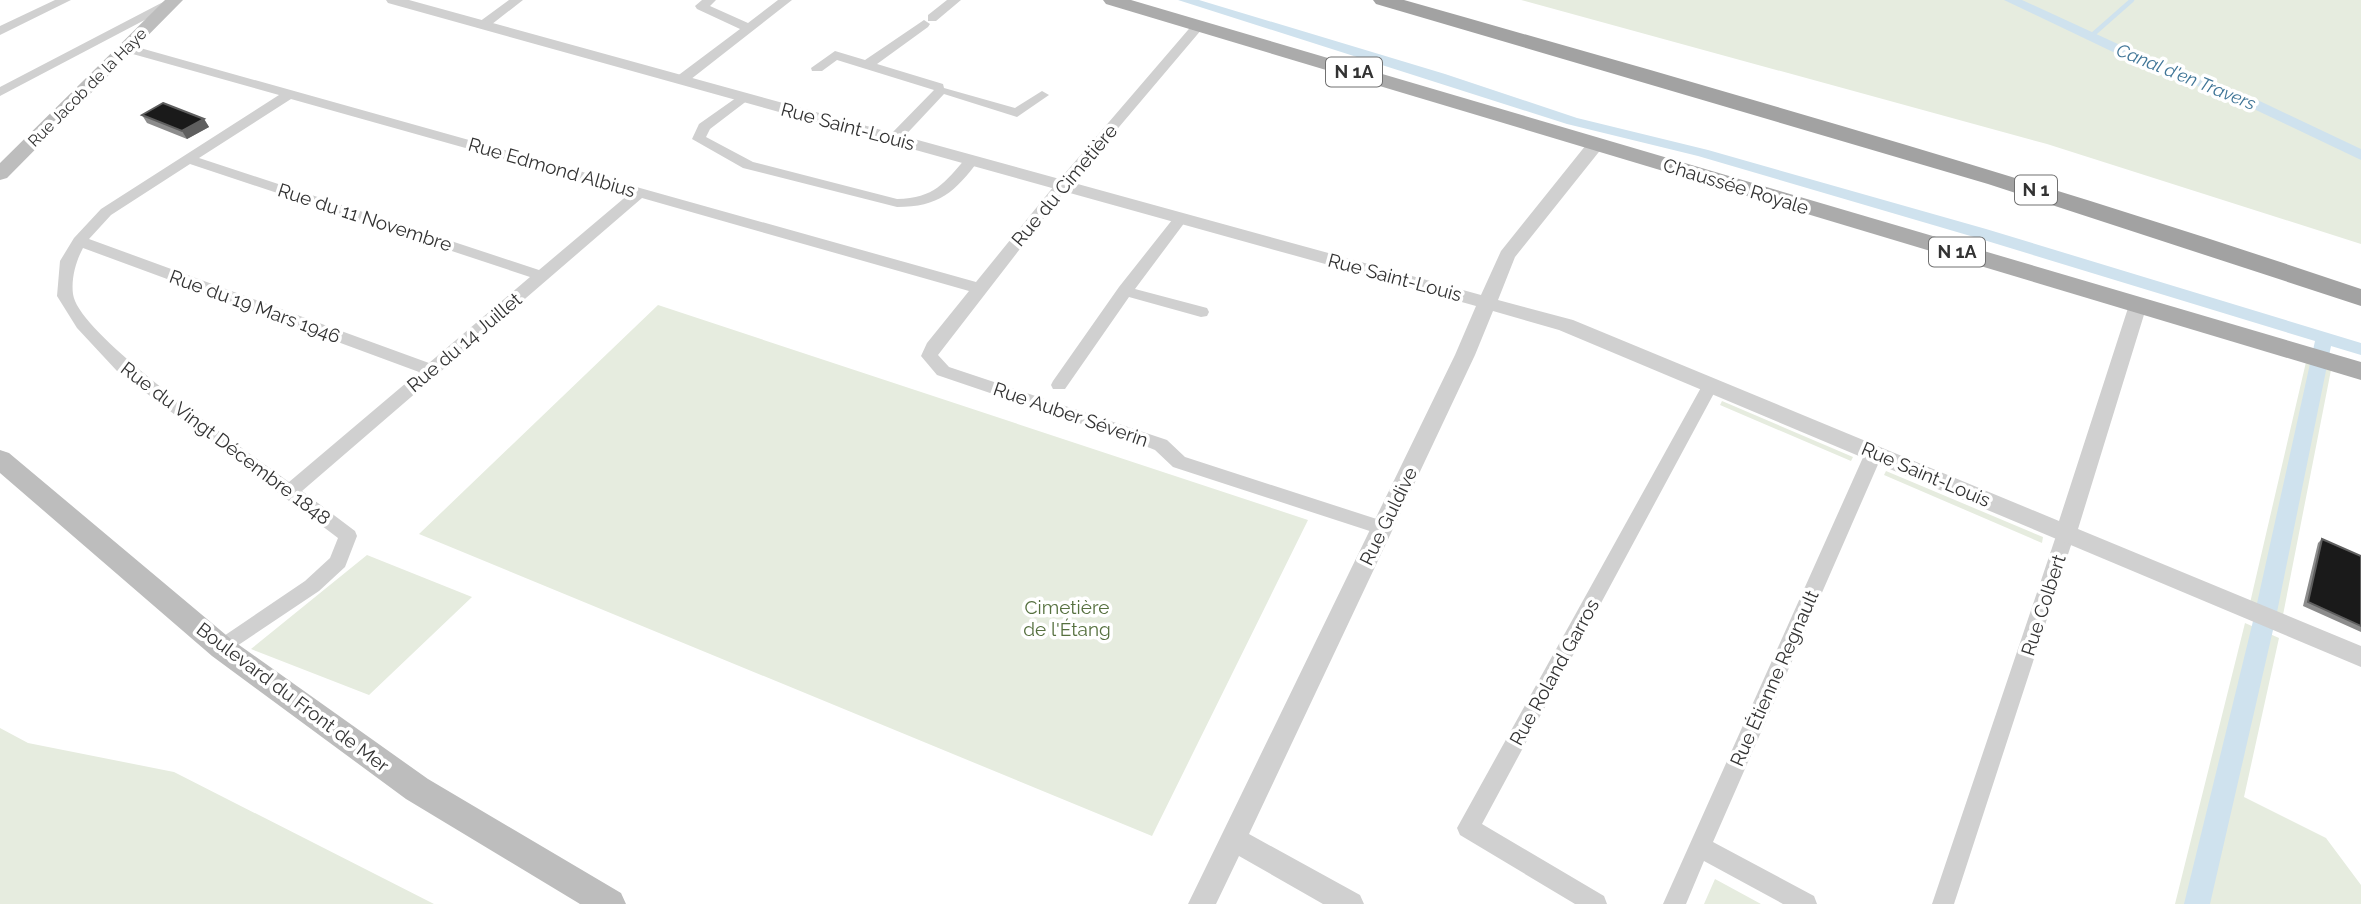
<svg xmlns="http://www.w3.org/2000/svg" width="2361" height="904" viewBox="0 0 2361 904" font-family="Raleway,sans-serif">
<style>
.green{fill:#e6ecdf}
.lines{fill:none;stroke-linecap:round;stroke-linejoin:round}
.stream{stroke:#cfe2ee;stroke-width:4.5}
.canal{fill:#cfe2ee;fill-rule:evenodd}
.minor{fill:#d0d0d0;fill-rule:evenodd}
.tertiary{fill:#d0d0d0;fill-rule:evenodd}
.secondary{fill:#bdbdbd;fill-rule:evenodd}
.primary{fill:#ababab;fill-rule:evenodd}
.trunk{fill:#a2a2a2;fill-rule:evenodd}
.wall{fill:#8c8c8c}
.shaded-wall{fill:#5f5f5f}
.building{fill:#1a1a1a;stroke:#5f5f5f;stroke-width:2}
.labels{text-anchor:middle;stroke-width:7;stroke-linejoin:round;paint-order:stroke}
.far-street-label{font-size:16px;fill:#333;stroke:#fff}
.shield{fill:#fff;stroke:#707070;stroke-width:2}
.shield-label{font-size:18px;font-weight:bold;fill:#333}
.far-water-label{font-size:18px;font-style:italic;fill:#3f7597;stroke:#fff}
.street-label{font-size:19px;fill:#333;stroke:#fff}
.park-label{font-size:19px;fill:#56703f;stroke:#fff}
</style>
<rect width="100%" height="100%" fill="#fff"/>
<path class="green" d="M1521 0H2361V244L2047 144Z
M658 305 1308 520 1152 836 419 534Z
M2306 362 2331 370 2282 620 2268 604 2250 603Z
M1722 401 1853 457 1851 461 1720 405Z
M1886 471 2043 537 2042 543 1884 475Z
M367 555 472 597 369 695 251 649Z
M2245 623 2279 638 2244 797 2326 838 2361 885V904H2175Z
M0 728 28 743 174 772 434 904H0Z
M1715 879 1761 904H1704Z"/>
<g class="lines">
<path class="stream" d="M2090 37 2132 0"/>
<path class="canal" d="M1178 0H1199L1445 74 1577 118 1708 150 1986 229 2361 343V355L2331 346 2276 617 2210 904H2184L2254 617 2315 341 1974 237 1698 156 1567 124Z
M2004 0H2022L2144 56 2247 95 2361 149V160L2237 101 2134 62Z"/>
<path class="minor" d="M55 0H71L0 35V26Z
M167 0 177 3 0 96V87Z
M509 0H523L487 28H479V22Z
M702 0H716L710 6 748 23 778 0H792L686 83H676V77L740 29 697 9 695 6Z
M947 0H961L936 21H928V15Z
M924 20 930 24 928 27 877 64 943 84 944 88 1015 108 1042 91 1049 95 1017 117 944 94 899 142 894 143 887 139 889 136 934 90 837 60 822 71H812L811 68 835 51 865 60Z
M1198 22 1202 23V29L1064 192 938 355 949 367 1167 440 1185 457 1389 523 1391 528 1389 533 1382 535 1173 467 1155 450 1135 442 937 375 921 356 927 343 969 291 642 198 302 491 355 531 357 536 345 567 319 591 222 656 215 654 212 648 215 642 305 581 330 558 338 538 117 371 77 328 57 296 60 261 74 238 101 209 279 95 122 51 120 48 126 44 976 282 1054 186 1194 23ZM291 99 629 194 539 270 199 158ZM190 164 530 277 429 363 89 239 111 215ZM83 248 419 372 289 482C249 452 78 336 73 294 71 278 76 261 83 248Z
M743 93 750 97 748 100 710 129 706 137 753 162 897 199C935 198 944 183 967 157H977L979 160C955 192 939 207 897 207L743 168 692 139 699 124Z
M1181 213 1188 218 1135 289 1207 308 1209 312 1207 316 1201 317 1129 297 1065 389H1053L1051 385 1053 381 1119 287 1176 215Z
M1711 378 1719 384 1482 824 1604 896 1607 904H1575L1460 835 1457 828 1703 384Z
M1874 446 1880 448 1883 453 1713 842 1814 896 1817 904H1783L1704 861 1686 904H1663L1865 453 1868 448Z
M2066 526 2073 528 2075 533 1954 904H1932L2057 533 2059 528Z"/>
<path class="tertiary" d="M386 0H409L1481 295 1501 251 1590 140H1602L1604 144 1602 148 1515 257 1498 300 1573 320 2059 521 2129 305 2131 301H2145L2147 305 2078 529 2361 646V667L1559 330 1493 311 1475 355 1249 834 1360 895 1364 904H1323L1239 856 1216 904H1188L1455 355 1476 306 388 3Z"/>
<path class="secondary" d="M165 0H183L7 178 0 180V163Z
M0 450 9 453 232 640 428 779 621 893 626 904H580L406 799 212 656 0 473Z"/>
<path class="primary" d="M1103 0H1131L2361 362V380L1106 4Z"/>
<path class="trunk" d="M1373 0H1404C1725 91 2045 182 2361 289V306L1988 184 1376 4Z"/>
</g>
<path class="wall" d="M142 115 204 119 209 127 187 139 147 123Z
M2322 539 2361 556V632L2303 606 2318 543Z"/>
<path class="shaded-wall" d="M204 119 209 127 187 139 182 131Z"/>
<path class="building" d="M163 103 204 119 182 131 142 115Z
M2322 539 2361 556V626L2308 602Z"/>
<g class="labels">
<g class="far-street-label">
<text transform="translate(87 87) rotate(-45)" y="6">Rue Jacob de la Haye</text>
</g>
<g class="shield">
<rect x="1326" y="57.5" width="56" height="29" rx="5"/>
<rect x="2015" y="175.5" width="42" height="29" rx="5"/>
<rect x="1929" y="237.5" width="56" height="29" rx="5"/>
</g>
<g class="shield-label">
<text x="1354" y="78">N 1A</text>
<text x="2036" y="196">N 1</text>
<text x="1957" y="258">N 1A</text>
</g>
<g class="far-water-label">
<text transform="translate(2186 77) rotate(22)" y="6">Canal d'en Travers</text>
</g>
<g class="street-label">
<text transform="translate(848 126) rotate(15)" y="7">Rue Saint-Louis</text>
<text transform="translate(552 167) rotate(16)" y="7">Rue Edmond Albius</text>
<text transform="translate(1064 185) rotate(-50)" y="7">Rue du Cimetière</text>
<text transform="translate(1736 186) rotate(17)" y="7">Chaussée Royale</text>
<text transform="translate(365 217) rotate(18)" y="7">Rue du 11 Novembre</text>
<text transform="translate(1395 277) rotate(15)" y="7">Rue Saint-Louis</text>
<text transform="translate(255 306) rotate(20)" y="7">Rue du 19 Mars 1946</text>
<text transform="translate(464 342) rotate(-40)" y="7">Rue du 14 Juillet</text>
<text transform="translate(1071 414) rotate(19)" y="7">Rue Auber Séverin</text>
<text transform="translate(226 443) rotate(37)" y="7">Rue du Vingt Décembre 1848</text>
<text transform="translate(1926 474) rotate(23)" y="7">Rue Saint-Louis</text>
<text transform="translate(1388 516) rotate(-64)" y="7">Rue Guldive</text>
<text transform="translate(2043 605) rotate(-72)" y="7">Rue Colbert</text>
<text transform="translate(1554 672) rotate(-61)" y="7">Rue Roland Garros</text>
<text transform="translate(1774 678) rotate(-66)" y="7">Rue Étienne Regnault</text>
<text transform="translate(293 697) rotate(37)" y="7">Boulevard du Front de Mer</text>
</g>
<g class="park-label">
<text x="1067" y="614">Cimetière<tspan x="1067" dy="22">de l'Étang</tspan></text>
</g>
</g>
</svg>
